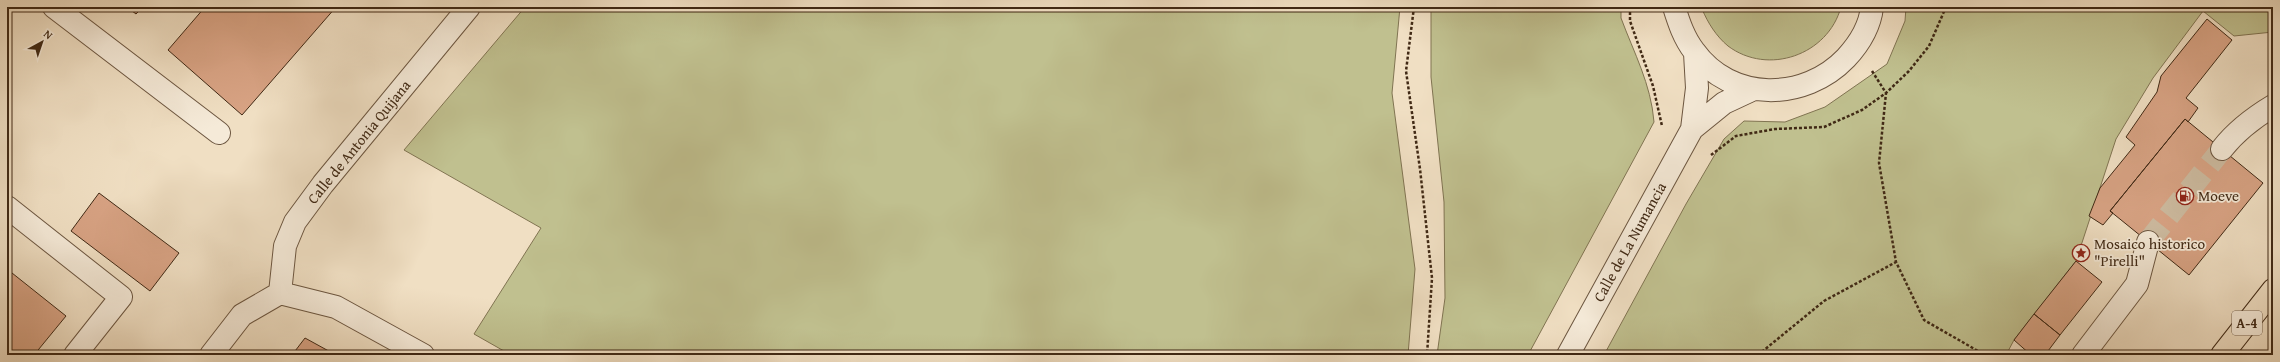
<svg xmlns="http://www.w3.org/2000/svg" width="2280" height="362" viewBox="0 0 2280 362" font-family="'Gentium Book Plus',serif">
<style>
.green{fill:#c0c08f;stroke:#807452}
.building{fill:#d8a384;stroke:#402915}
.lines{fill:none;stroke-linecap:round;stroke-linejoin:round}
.minor-tunnel{stroke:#cdbba0;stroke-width:22;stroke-dasharray:22 11;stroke-linecap:butt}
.minor-casing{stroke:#6c5640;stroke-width:24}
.highway-casing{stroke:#402915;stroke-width:24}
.path{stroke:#402915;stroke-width:2.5;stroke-dasharray:3 2;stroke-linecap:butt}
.minor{stroke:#f5ead8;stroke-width:22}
.highway{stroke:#f0dfc3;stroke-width:22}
.labels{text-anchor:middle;stroke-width:3.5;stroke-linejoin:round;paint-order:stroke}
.shield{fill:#f5ead8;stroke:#766350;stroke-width:1}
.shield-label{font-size:14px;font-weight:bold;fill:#402915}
.street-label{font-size:15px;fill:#402915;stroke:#f5ead8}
.poi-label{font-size:15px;fill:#402915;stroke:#f5ead8;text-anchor:start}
</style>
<rect width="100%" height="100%" fill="#f0dfc3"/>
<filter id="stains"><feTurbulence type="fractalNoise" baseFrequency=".005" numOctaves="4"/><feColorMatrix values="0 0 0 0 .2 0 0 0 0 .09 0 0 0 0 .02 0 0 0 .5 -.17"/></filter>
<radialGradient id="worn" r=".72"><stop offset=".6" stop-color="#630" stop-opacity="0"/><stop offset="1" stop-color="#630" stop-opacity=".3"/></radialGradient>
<path class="green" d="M525 7H1400L1392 93 1415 269 1408 355H511L474 334 541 228 404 150Z
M1431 7H1621V18C1634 53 1651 84 1654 122L1528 355H1437L1445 298 1444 202 1431 77Z
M1703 7H1841C1828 55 1768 76 1728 46 1716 36 1708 23 1702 9Z
M1906 7H2273V32L2234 36 2203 11 2153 78 2116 139 2076 261 2014 340 2006 355H1604L1686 204 1724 139 1744 121 1785 122 1825 107 1887 64 1905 21Z"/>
<path class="building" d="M127 7H143L136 14Z
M205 7H336L242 115 168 50Z
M2207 19 2232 40 2186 98 2198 108 2188 122 2185 119 2110 211 2113 213 2103 225 2089 216 2100 188 2135 145 2126 137 2157 92 2161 76Z
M2185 119 2263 183 2189 275 2110 211Z
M99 193 179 253 150 291 71 231Z
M2076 261 2102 282 2060 335 2034 314Z
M7 269 66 316 34 355H7Z
M2034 314 2060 335 2045 355H2031L2014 340Z
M305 338 336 355H292Z"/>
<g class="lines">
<path class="minor-tunnel" d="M2148 242 2222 149"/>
<defs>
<path id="minor" d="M54 7 219 133
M1674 7C1679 23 1684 38 1694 51 1731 103 1805 101 1846 58 1859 44 1870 26 1872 7
M1692 129 1724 103 1754 89
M2222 149C2236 131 2253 118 2273 106
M7 207 121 297 75 355
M280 293 285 246 295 222 323 184 469 7
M211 355 242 315 280 293 336 307 423 355
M1568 355 1692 129 1697 88 1695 53
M2083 355 2137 284 2148 242"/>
<path id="highway" d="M2222 355 2273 290"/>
</defs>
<use href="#minor" class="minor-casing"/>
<use href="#highway" class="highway-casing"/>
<path class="path" d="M1414 7 1406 71 1420 169 1432 278 1427 355
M1630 7V21L1653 86 1662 126
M1872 71 1886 93 1879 163 1896 262 1924 320 1985 355
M1711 155 1736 136 1775 129 1824 127 1862 110 1886 93 1909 71 1929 46 1946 7
M1758 355 1824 301 1896 262"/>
<use href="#minor" class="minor"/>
<use href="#highway" class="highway"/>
</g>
<defs>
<symbol id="fuel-ring" viewBox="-11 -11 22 22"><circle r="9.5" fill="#f5ead8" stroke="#8f2418" stroke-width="1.5"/><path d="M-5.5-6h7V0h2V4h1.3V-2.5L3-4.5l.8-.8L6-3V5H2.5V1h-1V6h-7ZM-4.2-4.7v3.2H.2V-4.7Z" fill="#8f2418"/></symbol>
<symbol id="sight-ring" viewBox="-11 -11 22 22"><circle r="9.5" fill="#f5ead8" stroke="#8f2418" stroke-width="1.5"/><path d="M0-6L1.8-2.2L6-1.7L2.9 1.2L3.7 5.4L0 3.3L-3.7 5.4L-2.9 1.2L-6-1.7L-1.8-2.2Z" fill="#8f2418"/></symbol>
</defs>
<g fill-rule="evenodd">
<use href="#fuel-ring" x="2175" y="186" width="20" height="20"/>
<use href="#sight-ring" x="2071" y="243" width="20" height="20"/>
</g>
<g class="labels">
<rect class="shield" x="2232" y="311" width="30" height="24" rx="3"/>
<g class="shield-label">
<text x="2247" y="328">A-4</text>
</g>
<g class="street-label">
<text transform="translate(359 142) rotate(-51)" y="5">Calle de Antonia Quijana</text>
<text transform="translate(1630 242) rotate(-61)" y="5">Calle de La Numancia</text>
</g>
<g class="poi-label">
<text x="2198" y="201">Moeve</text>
<text x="2094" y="249">Mosaico historico<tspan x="2094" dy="17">"Pirelli"</tspan></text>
</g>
</g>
<rect width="2280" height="362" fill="none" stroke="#f0dfc3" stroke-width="24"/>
<rect x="8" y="8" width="2264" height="346" fill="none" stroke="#402915" stroke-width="2"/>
<rect x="12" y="12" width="2256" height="338" fill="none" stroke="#402915"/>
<g transform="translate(42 42) rotate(40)" stroke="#f5ead8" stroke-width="3" paint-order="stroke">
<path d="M0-3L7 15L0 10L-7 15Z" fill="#402915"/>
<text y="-6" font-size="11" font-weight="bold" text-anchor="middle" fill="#402915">N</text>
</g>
<rect width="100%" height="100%" filter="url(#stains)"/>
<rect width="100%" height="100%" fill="url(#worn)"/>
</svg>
